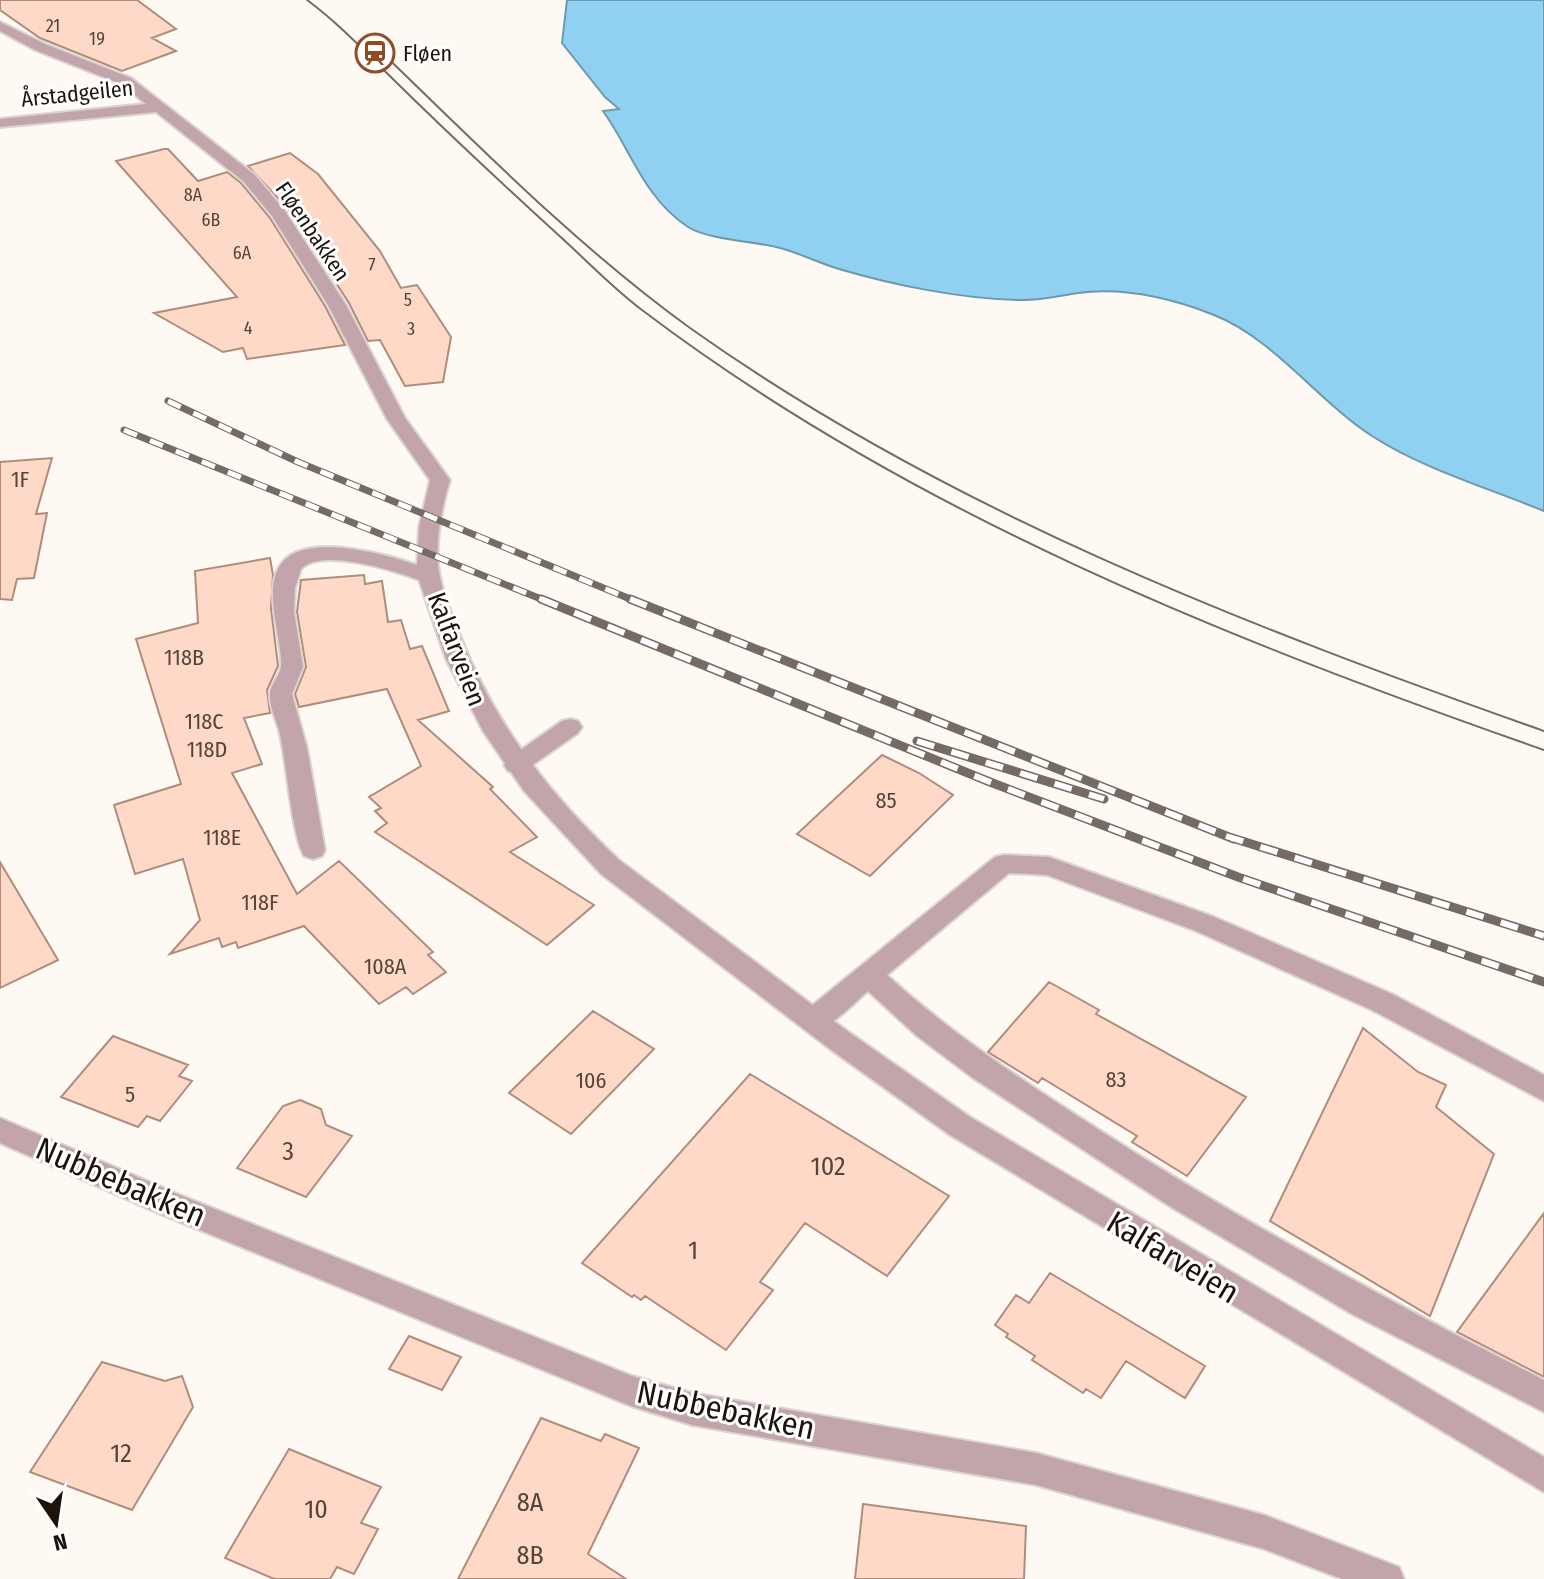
<svg xmlns="http://www.w3.org/2000/svg" width="1544" height="1579" viewBox="0 0 1544 1579" font-family="'Fira Sans Condensed',sans-serif">
<style>
.water{fill:#90d1f1;stroke:#6e98ac;stroke-width:2}
.building{fill:#ffd9c8;stroke:#af8d7d;stroke-width:2}
.lines{fill:none;stroke-linecap:round;stroke-linejoin:round}
.lane-casing{stroke:#dbd4cf;stroke-width:4}
.street-casing{stroke:#dbd4cf;stroke-width:4}
.lane{fill:#c2a5ab;fill-rule:evenodd}
.street{fill:#c2a5ab;fill-rule:evenodd}
.tram{stroke:#746b64;stroke-width:2}
.rail-far1-casing{stroke:#746b64;stroke-width:7}
.rail-casing{stroke:#746b64;stroke-width:9}
.rail-far1{stroke:#fff;stroke-width:5;stroke-dasharray:14;stroke-linecap:butt}
.rail{stroke:#fff;stroke-width:6;stroke-dasharray:18;stroke-linecap:butt}
.labels{text-anchor:middle;stroke-width:6;stroke-linejoin:round;paint-order:stroke}
.far-number-label{font-size:18px;fill:#56443a}
.far-poi-label{font-size:22px;fill:#1d130a;stroke:#fff;text-anchor:start}
.far-street-label{font-size:22px;fill:#1d130a;stroke:#fff}
.number-label{font-size:22px;fill:#56443a}
.street-label{font-size:26px;fill:#1d130a;stroke:#fff}
.near-number-label{font-size:26px;fill:#56443a}
.near-street-label{font-size:32px;fill:#1d130a;stroke:#fff}
</style>
<rect width="100%" height="100%" fill="#fff9f4"/>
<path class="water" d="M567 0H1544V511C1488 488 1423 469 1372 436 1318 401 1273 338 1214 315 1171 298 1124 287 1078 293 1058 296 1039 301 1018 300 962 299 893 285 839 269 818 263 798 252 776 247 752 241 709 240 688 227 644 198 631 150 603 111L619 109 605 97 562 43Z"/>
<path class="building" d="M0 0H137L176 29 152 38 176 51 122 71 40 38 0 10Z
M164 149H168L198 181 227 172 241 183 270 218 325 306 345 345 247 359 243 348 223 352 154 313 237 297 116 161Z
M290 153 318 174 380 251 401 288 417 285 451 337 443 382 405 386 380 340 368 341 349 303 288 209 248 166Z
M52 458 36 514 47 513 34 578 17 579 12 600 0 599V462Z
M270 558 273 575 271 608 278 666 267 690 270 713 244 718 262 764 232 773 297 894 339 861 433 952 428 955 446 972 413 994 406 987 379 1004 304 926 238 948 236 942 222 947 219 938 170 954 200 920 183 859 135 874 114 805 181 784 136 639 198 623 195 571Z
M364 575 365 584 382 581 388 622 401 620 410 649 422 646 449 711 418 720 493 787 490 789 537 837 510 852 594 905 547 945 375 832 387 823 375 811 381 808 369 797 421 766 387 689 299 707 295 694 306 667 297 612 301 580Z
M882 755 919 773 953 795 870 876 797 834Z
M0 862 58 960 0 988Z
M1049 982 1099 1010 1096 1014 1246 1097 1187 1176 1132 1142 1137 1136 1042 1078 1038 1083 988 1052Z
M593 1011 654 1049 571 1134 509 1093Z
M1363 1028 1418 1072 1446 1085 1436 1107 1494 1154 1430 1316 1270 1221Z
M113 1036 188 1065 179 1076 192 1081 160 1121 147 1116 138 1127 61 1097Z
M750 1074 949 1196 887 1276 805 1223 760 1282 773 1290 726 1350 645 1296 641 1300 634 1295 632 1297 582 1263Z
M300 1100 321 1109 326 1125 352 1136 306 1197 237 1168 283 1106Z
M1544 1213V1377L1457 1332Z
M1050 1273 1205 1366 1185 1398 1126 1361 1101 1398 1086 1389 1083 1393 1032 1360 1035 1356 1006 1337 1008 1334 995 1325 1016 1295 1029 1303Z
M409 1336 461 1357 442 1390 389 1369Z
M102 1362 165 1381 182 1376 193 1407 132 1510 30 1472Z
M541 1418 601 1441 605 1434 639 1448 588 1554 626 1579H458Z
M289 1449 381 1487 361 1523 378 1529 354 1574 337 1567 330 1579H274L225 1558Z
M863 1504 1026 1526 1024 1579H855Z"/>
<g class="lines">
<defs>
<path id="lane" d="M570 719 578 721 582 727 578 733 524 771 516 773 508 771 504 765 508 759 562 721Z
M1004 855 1049 857 1214 917 1392 994 1544 1075V1101L1372 1010 1196 931 1047 875 1009 873 887 975C955 1037 1029 1085 1107 1135 1248 1225 1394 1304 1544 1380V1412L1352 1314 1171 1207 973 1078 917 1036 868 991C851 1005 827 1035 804 1028L800 1020 804 1012 995 857Z"/>
<path id="street" d="M0 22 45 44 131 78 255 175 285 211 346 305 405 418 450 480C442 507 436 536 438 564 440 586 449 607 457 628 492 721 548 793 619 860L850 1033 970 1117 1544 1457V1492L950 1135 830 1049 601 874 524 791 483 731 446 659 419 580C395 571 321 547 301 569L295 588 294 612 303 667 292 694 307 748 325 850 322 856 313 859 304 856C291 833 287 762 279 730 276 720 269 705 270 694 270 685 280 676 281 666 283 637 256 576 291 555 320 537 387 554 417 565L419 527 430 480 387 419 328 305 272 216 243 181 156 112 0 127V119L146 104 121 84 35 50 0 31Z
M0 1118 180 1195 632 1376 692 1393 1036 1453 1264 1515 1399 1567 1404 1579H1342L1264 1549 1036 1485 692 1425 631 1406 158 1213 0 1143Z"/>
</defs>
<use href="#lane" class="lane-casing"/>
<use href="#street" class="street-casing"/>
<use href="#lane" class="lane"/>
<use href="#street" class="street"/>
<path class="tram" d="M307 0C341 25 369 56 399 85 453 138 509 190 565 241 590 264 614 289 642 310 911 514 1227 639 1544 750
M371 42C474 141 574 244 690 328 949 512 1247 626 1544 731"/>
<defs>
<path id="rail-far1" d="M168 401 298 462 635 601
M124 430 546 601"/>
<path id="rail" d="M541 599 990 782 1238 877 1544 982
M630 599 1234 839
M917 741 1104 799
M1226 836 1544 936"/>
</defs>
<use href="#rail-far1" class="rail-far1-casing"/>
<use href="#rail" class="rail-casing"/>
<use href="#rail-far1" class="rail-far1"/>
<use href="#rail" class="rail"/>
</g>
<defs>
<symbol id="station-ring" viewBox="-11 -11 22 22"><circle r="9.5" fill="#fff" stroke="#914c21" stroke-width="1.5"/><path d="M-3-6H3Q5-6 5-4V2Q5 4 3 4L4.5 6H3L1.5 4h-3L-3 6H-4.5L-3 4Q-5 4-5 2V-4Q-5-6-3-6ZM-3.5-4v3h7v-3ZM-3.5 1v1.5H-2V1ZM2 1v1.5H3.5V1Z" fill="#914c21"/></symbol>
</defs>
<g fill-rule="evenodd">
<use href="#station-ring" x="353" y="31" width="44" height="44"/>
</g>
<g class="labels">
<g class="far-number-label">
<text x="53" y="32">21</text>
<text x="97" y="45">19</text>
<text x="193" y="201">8A</text>
<text x="211" y="226">6B</text>
<text x="242" y="259">6A</text>
<text x="372" y="271">7</text>
<text x="408" y="306">5</text>
<text x="248" y="334">4</text>
<text x="411" y="335">3</text>
</g>
<g class="far-poi-label">
<text x="403" y="61">Fløen</text>
</g>
<g class="far-street-label">
<text transform="translate(77 93) rotate(-6)" y="8">Årstadgeilen</text>
<text transform="translate(313 231) rotate(56)" y="8">Fløenbakken</text>
</g>
<g class="number-label">
<text x="20" y="487">1F</text>
<text x="184" y="665">118B</text>
<text x="204" y="729">118C</text>
<text x="207" y="757">118D</text>
<text x="886" y="808">85</text>
<text x="222" y="845">118E</text>
<text x="260" y="910">118F</text>
<text x="385" y="974">108A</text>
<text x="1116" y="1087">83</text>
<text x="591" y="1088">106</text>
<text x="130" y="1102">5</text>
</g>
<g class="street-label">
<text transform="translate(457 649) rotate(69)" y="9">Kalfarveien</text>
</g>
<g class="near-number-label">
<text x="288" y="1160">3</text>
<text x="828" y="1175">102</text>
<text x="693" y="1259">1</text>
<text x="121" y="1462">12</text>
<text x="530" y="1511">8A</text>
<text x="316" y="1518">10</text>
<text x="530" y="1564">8B</text>
</g>
<g class="near-street-label">
<text transform="translate(121 1182) rotate(23)" y="11">Nubbebakken</text>
<text transform="translate(1173 1257) rotate(31)" y="11">Kalfarveien</text>
<text transform="translate(726 1410) rotate(12)" y="11">Nubbebakken</text>
</g>
</g>
<g transform="translate(56 1523) rotate(167)" stroke="#ffffff" stroke-width="6" paint-order="stroke">
<path d="M0-6L14 30L0 20L-14 30Z" fill="#1d130a"/>
<text y="-12" font-size="22" font-weight="bold" text-anchor="middle" fill="#1d130a">N</text>
</g>
</svg>
